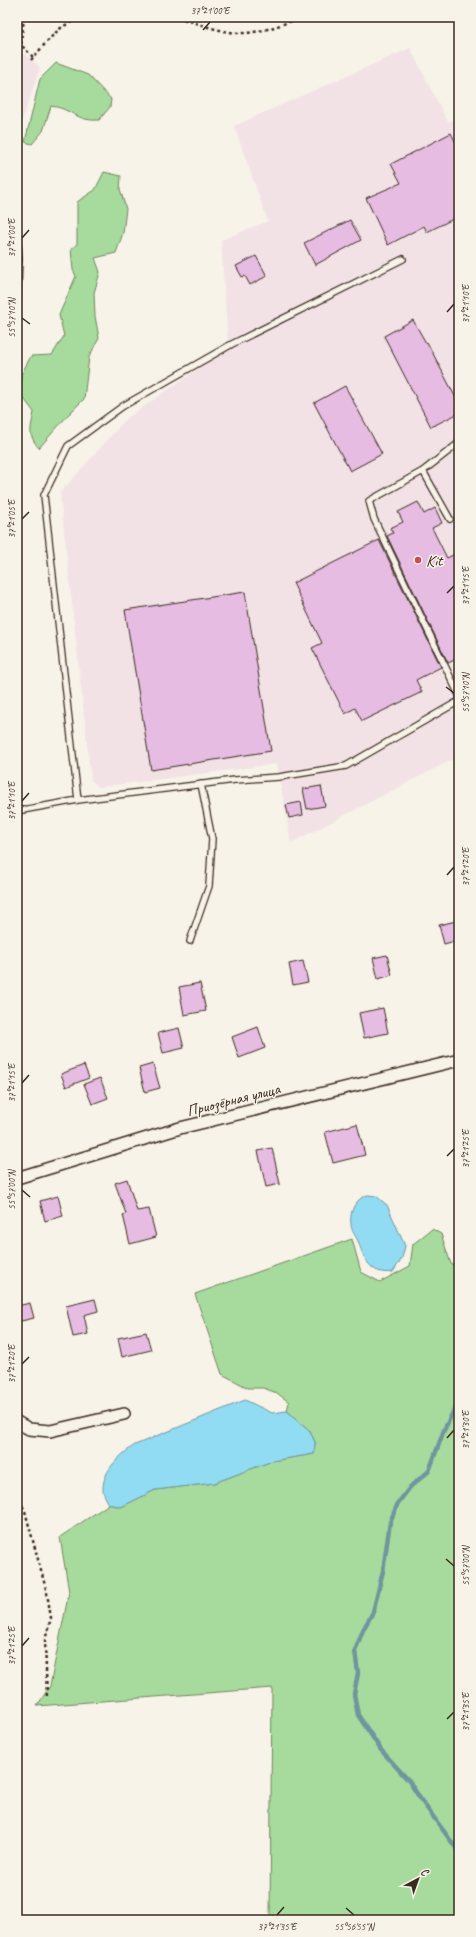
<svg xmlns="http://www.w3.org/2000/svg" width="476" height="1937" viewBox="0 0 476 1937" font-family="Caveat,sans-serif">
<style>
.built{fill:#f2e2e6}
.green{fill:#a7db9d;stroke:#71825e}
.water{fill:#92dcf3;stroke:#6f959e}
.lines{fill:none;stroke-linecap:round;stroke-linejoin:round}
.stream{stroke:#6f959e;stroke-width:4.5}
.building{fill:#e6bce3;stroke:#3b2a1e}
.lane-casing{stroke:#3b2a1e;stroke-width:8}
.street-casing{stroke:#3b2a1e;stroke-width:14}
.path{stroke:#3b2a1e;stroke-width:2.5;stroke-dasharray:3 3;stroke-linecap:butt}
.lane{stroke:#f7f3e8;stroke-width:5.5}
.street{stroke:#f7f3e8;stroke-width:11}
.ticks{fill:none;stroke:#3b2a1e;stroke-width:1.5}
.poi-dot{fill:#d1495b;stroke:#f7f3e8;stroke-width:1.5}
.labels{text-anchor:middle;stroke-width:3;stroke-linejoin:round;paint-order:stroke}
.poi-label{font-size:16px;fill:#3b2a1e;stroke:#f7f3e8;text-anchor:start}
.street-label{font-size:16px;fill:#3b2a1e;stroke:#f7f3e8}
.neatline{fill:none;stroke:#3b2a1e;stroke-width:1.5}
.ticks-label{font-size:10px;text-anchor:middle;fill:#3b2a1e}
</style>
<rect width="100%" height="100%" fill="#f7f3e8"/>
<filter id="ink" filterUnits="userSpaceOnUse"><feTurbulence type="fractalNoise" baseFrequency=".025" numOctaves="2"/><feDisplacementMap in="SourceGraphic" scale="8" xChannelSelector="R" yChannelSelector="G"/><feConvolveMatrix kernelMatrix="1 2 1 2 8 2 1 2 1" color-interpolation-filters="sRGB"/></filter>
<g filter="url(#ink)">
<path class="built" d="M17 48 40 67 17 136Z
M410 48 448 122 459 117V756L291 843 277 764 99 787 91 780 60 493 127 418 228 348 221 240 268 221 234 126Z"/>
<path class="green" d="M56 63 88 75 111 99 110 107 99 120C77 122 71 108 51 106L43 131 32 144 25 142 40 79Z
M104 172 121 176 120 189 126 209 123 233 116 253 95 258 100 272 94 293 95 316 99 338 89 357 84 399 68 415 39 448C27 434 31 429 34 412L22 396 21 375 31 356 52 355 64 336 59 315 76 276 73 270 71 249 77 244V202L95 190Z
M432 1229 441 1234 451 1264 459 1266V1920H270L272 1688 37 1706 50 1686 69 1592 60 1537 109 1504 121 1507 155 1490 214 1483 272 1461 314 1454 315 1442 309 1430 287 1411 289 1402 277 1393 263 1388H248L222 1374 195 1294 352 1239 361 1272 380 1282 410 1266 413 1244Z"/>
<path class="water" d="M368 1195 376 1196 387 1205 405 1246 402 1258 393 1272C370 1276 364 1258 358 1241 355 1235 351 1230 351 1224 349 1211 356 1198 368 1195Z
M245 1400 272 1413 287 1411 309 1430 315 1442 314 1454 272 1461 214 1483 155 1490 121 1507 109 1504C107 1500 103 1494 103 1490 102 1471 121 1454 135 1445Z"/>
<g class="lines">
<path class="stream" d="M459 1400 444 1430 429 1471 411 1486 398 1503 390 1522 383 1571 373 1612 363 1630 355 1651 358 1673 354 1694 358 1715 381 1750 409 1781 421 1800 459 1852"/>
</g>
<path class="building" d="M451 133 459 149V216L427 232 424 226 388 245 366 198 401 183 391 164Z
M350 220 361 240 315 265 304 243Z
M256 256 267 276 250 285 245 276 242 277 236 266Z
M413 320 426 343 427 342 459 404V413L431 427 384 336Z
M345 386 382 454 350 471 314 403Z
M418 502 424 514 435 508 442 523 432 528 447 558 459 552V658L448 663 387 536 393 533 390 528 403 522 398 512Z
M379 540 441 667 416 680 422 692 362 721 355 708 345 714 312 648 322 643 293 583Z
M245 592 271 751 151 770 125 610Z
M321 786 325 806 307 809 303 789Z
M301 802 303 815 289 818 286 805Z
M456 921 459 940 444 944 439 925Z
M387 955 392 975 378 979 373 958Z
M303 961 308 982 293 985 289 964Z
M200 983 206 1011 184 1015 179 987Z
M383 1008 388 1033 364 1038 359 1013Z
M258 1027 265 1048 239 1058 232 1037Z
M179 1028 184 1048 163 1053 158 1033Z
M153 1064 160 1088 145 1092 139 1068Z
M84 1065 89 1078 66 1087 61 1074Z
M100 1078 108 1098 92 1104 84 1084Z
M357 1124 365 1155 333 1163 325 1132Z
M272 1148 280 1184 266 1187 258 1151Z
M127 1179 137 1211 149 1209 156 1237 130 1244 123 1215 126 1214 115 1183Z
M58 1196 63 1216 45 1221 40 1201Z
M95 1299 98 1311 84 1315 88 1334 73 1337 66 1306Z
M30 1303 34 1318 17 1322V1306Z
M146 1332 151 1350 122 1357 118 1338Z"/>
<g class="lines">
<defs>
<path id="lane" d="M17 230 19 258 17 316
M423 471 459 443
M450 519 423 471 369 501 374 519 459 695
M78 800 44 495 68 446 123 406 232 344 403 259
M17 811 78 800 235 780 279 777 346 766 459 701
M190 941 209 886 212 839 201 784"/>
<path id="street" d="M17 1178 180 1128 459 1060
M17 1422 29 1429 50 1431 124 1414"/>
</defs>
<use href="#lane" class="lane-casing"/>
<use href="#street" class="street-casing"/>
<path class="path" d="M24 17 21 45 33 57
M178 17C195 23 223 33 241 33 262 33 283 24 302 17
M31 60C41 49 50 37 61 28 77 15 116 18 136 17
M17 1495 25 1511 47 1593 51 1618 45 1640 47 1699"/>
<use href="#lane" class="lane"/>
<use href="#street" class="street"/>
</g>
</g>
<path class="ticks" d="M203 30 210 22M22 238 29 230M447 312 454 304M22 318 30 324M22 519 29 512M447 593 454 586M446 687 454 693M22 801 29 793M447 875 454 867M22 1083 29 1075M447 1156 454 1149M22 1190 30 1197M22 1364 29 1357M447 1438 454 1430M446 1559 454 1566M22 1646 29 1638M447 1719 454 1712M346 1908 354 1915M277 1915 284 1907"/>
<circle class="poi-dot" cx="418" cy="560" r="4"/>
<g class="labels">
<g class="poi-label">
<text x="426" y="566">Kit</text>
</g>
<g class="street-label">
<text transform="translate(233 1099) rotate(-14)" y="6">Приозёрная улица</text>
</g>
</g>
<rect width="476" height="1937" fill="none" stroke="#f7f3e8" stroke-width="44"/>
<g transform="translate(418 1879) rotate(41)" stroke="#f7f3e8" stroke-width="3" paint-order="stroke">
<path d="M0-3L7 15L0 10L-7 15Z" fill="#3b2a1e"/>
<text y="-6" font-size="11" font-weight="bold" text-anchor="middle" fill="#3b2a1e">С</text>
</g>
<rect x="22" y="22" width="432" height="1893" class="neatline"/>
<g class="ticks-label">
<text x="210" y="14">37°21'00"E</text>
<text transform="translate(11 238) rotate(-90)" y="4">37°21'00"E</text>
<text transform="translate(465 304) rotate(-90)" y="4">37°21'10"E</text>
<text transform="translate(11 318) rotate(-90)" y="4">55°57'10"N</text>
<text transform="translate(11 519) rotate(-90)" y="4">37°21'05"E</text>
<text transform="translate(465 586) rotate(-90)" y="4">37°21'15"E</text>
<text transform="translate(465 693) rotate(-90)" y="4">55°57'10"N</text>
<text transform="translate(11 801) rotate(-90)" y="4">37°21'10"E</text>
<text transform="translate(465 867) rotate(-90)" y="4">37°21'20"E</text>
<text transform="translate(11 1083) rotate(-90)" y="4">37°21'15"E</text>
<text transform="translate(465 1149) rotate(-90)" y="4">37°21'25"E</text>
<text transform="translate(11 1190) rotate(-90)" y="4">55°57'00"N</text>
<text transform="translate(11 1364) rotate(-90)" y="4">37°21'20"E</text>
<text transform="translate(465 1430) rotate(-90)" y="4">37°21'30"E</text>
<text transform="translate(465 1566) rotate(-90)" y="4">55°57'00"N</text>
<text transform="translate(11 1646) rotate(-90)" y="4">37°21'25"E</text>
<text transform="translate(465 1712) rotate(-90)" y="4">37°21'35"E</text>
<text x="277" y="1930">37°21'35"E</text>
<text x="354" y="1930">55°56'55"N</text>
</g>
</svg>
